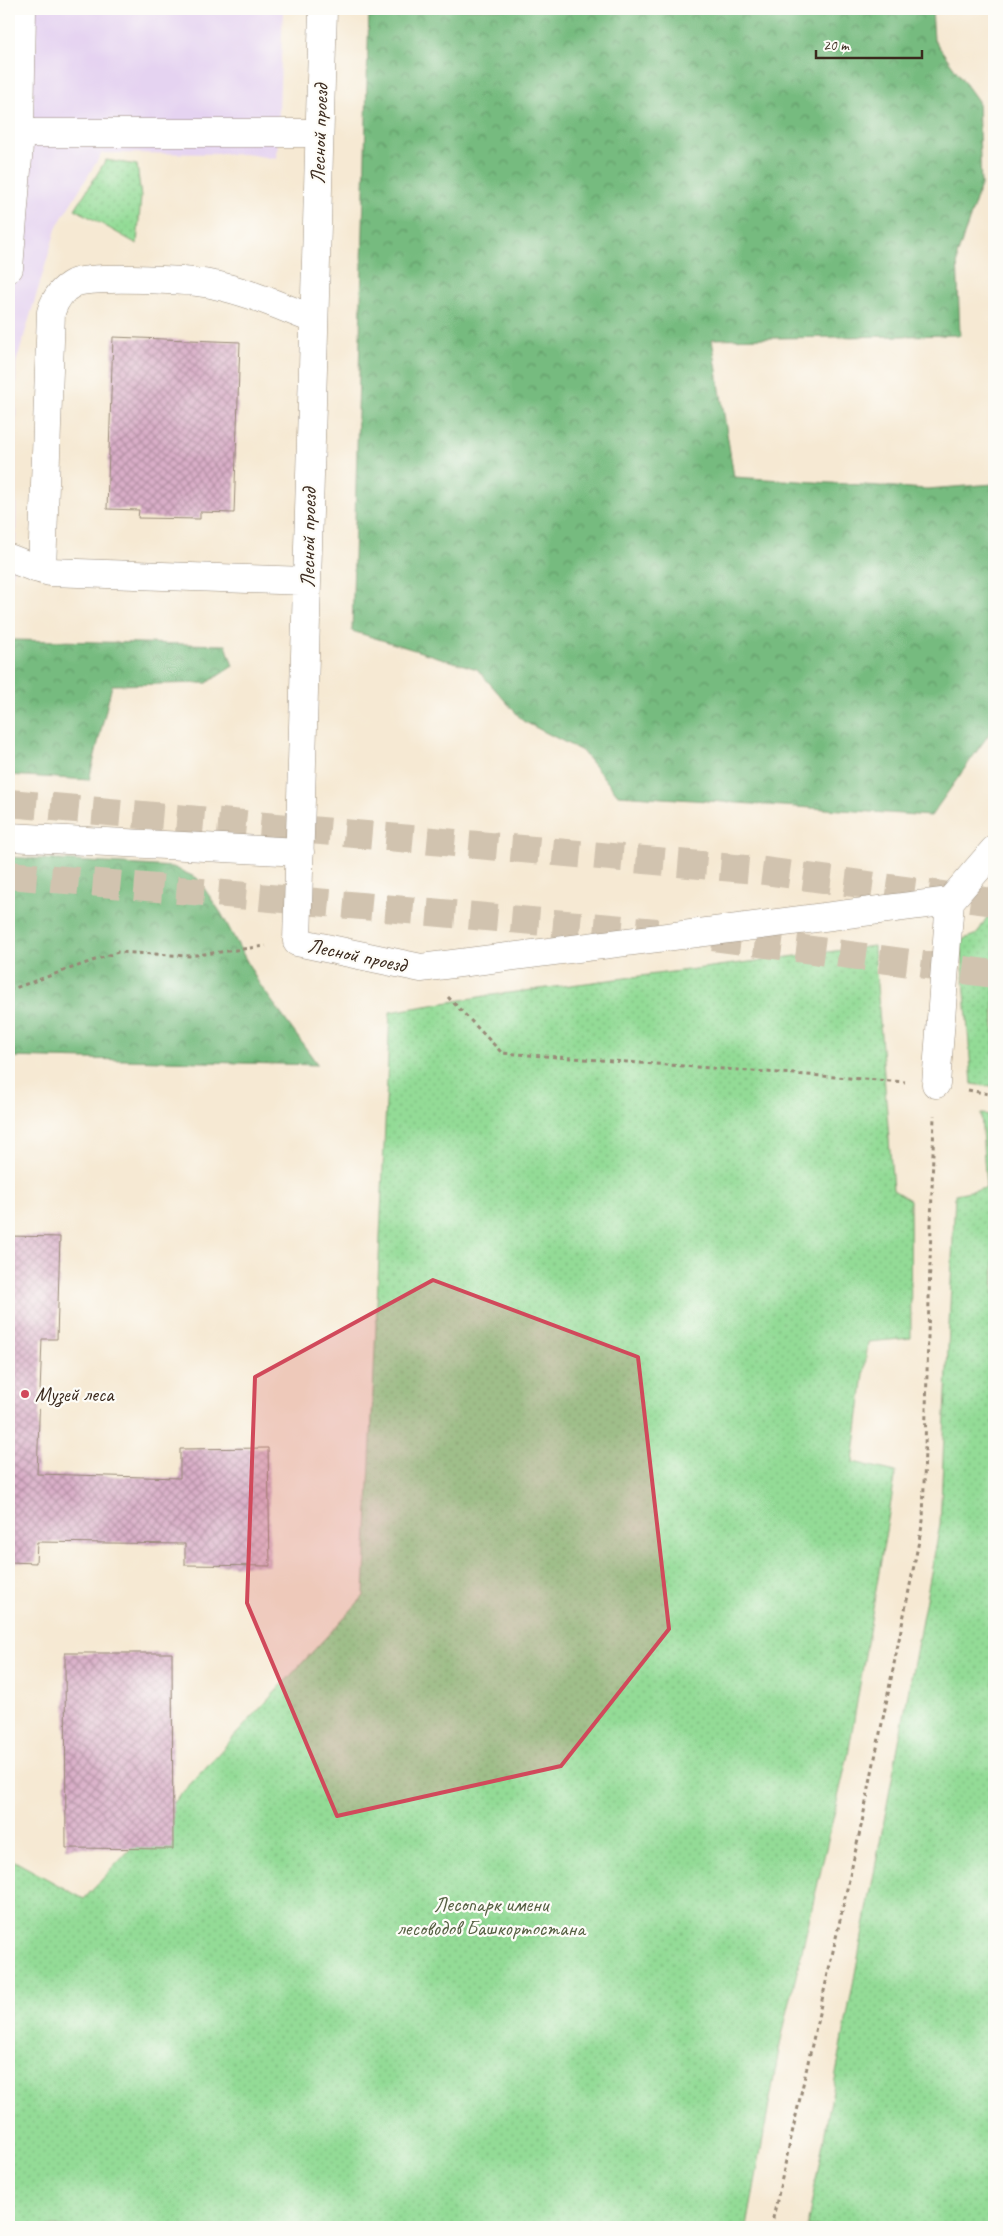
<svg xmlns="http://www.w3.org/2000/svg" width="1003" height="2236" viewBox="0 0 1003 2236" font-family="Caveat,sans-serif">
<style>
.built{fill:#e5d3f1}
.grass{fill:url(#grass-dots);stroke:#67825a}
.forest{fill:url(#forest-crowns);stroke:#58724e}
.building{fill:url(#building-cross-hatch)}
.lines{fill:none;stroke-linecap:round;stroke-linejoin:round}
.major-tunnel{stroke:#d1c3af;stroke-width:28;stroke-dasharray:28 14;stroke-linecap:butt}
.minor-casing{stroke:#988a78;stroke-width:29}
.path{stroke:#988a78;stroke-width:3;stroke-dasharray:4 4;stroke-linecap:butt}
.minor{stroke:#fff;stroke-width:28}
.marked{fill:#d1495b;fill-opacity:0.2;stroke:#d1495b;stroke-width:4;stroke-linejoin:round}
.poi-dot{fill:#d1495b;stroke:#fdfcf7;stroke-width:2}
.labels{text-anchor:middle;stroke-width:4.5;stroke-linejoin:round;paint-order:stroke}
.street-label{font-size:21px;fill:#3b2a1e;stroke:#fdfcf7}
.poi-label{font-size:21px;fill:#3b2a1e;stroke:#fdfcf7;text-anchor:start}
.park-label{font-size:21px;fill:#555f42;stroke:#fdfcf7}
</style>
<defs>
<pattern id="grass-dots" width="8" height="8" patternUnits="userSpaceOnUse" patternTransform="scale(1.25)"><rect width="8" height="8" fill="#93db96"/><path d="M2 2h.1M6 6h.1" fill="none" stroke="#80bc81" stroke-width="1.8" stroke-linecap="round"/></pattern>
<pattern id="forest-crowns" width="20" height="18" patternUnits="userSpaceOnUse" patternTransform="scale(1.25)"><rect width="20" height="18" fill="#76bb7f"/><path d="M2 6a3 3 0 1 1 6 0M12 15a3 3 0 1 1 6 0" fill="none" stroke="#629867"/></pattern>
<pattern id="building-cross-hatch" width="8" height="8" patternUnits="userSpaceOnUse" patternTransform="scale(1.25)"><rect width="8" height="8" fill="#d9aec8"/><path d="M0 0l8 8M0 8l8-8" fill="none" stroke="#b18ea2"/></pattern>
</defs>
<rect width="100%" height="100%" fill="#fdfcf7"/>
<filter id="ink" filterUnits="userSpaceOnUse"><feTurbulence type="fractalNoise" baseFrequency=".02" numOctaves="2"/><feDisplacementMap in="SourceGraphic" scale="10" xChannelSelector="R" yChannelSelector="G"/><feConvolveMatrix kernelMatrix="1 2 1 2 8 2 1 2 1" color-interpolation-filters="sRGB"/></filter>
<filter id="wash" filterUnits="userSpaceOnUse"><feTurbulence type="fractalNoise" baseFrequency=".0096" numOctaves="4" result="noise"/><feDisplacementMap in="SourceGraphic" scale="20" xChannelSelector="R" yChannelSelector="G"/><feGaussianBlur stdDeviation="1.12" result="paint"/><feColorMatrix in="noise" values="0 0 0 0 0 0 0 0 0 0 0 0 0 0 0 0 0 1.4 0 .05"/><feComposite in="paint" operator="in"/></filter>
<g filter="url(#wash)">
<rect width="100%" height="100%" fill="#f6e9d3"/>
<path class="built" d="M9 9H283L277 159 247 154 102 153 57 226 16 363V536L12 580 9 587Z"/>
<path class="grass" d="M106 160 137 165 141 197 137 244 75 209Z
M994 905V1087L972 1084 961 940 977 934Z
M874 946 893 1190 910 1200 911 1338 868 1342 853 1462 896 1472 848 1755 780 2044 747 2227H9V1858L84 1899 364 1596 390 1012 485 996Z
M981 1114 994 1115V2227H807L940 1525 955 1194 986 1188Z"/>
<path class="forest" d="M369 9H932L934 40 978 101 981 185 957 256 960 335 712 339 734 477 927 489 994 484V727L931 816 618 795 582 751 523 721 477 669 352 631Z
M9 638 14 640 226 645 233 666 207 683 112 685 89 780 9 775Z
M9 857 173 867 197 878 221 913 258 982 318 1065 9 1057Z"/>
<g id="blocks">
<path class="building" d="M113 337 240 342 234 513 200 512V519L138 518 139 510 107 509Z
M9 1236 60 1237 57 1339H42L37 1474 180 1478V1449L268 1448 270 1566 185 1565V1544L37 1542 36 1563 9 1562Z
M65 1653H172L173 1849 66 1848Z"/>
</g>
</g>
<g filter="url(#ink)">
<use href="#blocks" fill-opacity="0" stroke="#988a78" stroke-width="1"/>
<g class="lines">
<path class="major-tunnel" d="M9 803 757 870 994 902
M9 875 657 932
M713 937 994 974"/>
<defs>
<path id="minor" d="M22 9 20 133H319
M323 9 297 942 421 968 950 901 994 850
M9 268 20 133
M9 558 35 568 50 572 307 581
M42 570 51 312C55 299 62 289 74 283 91 275 194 280 215 285 249 292 282 307 313 319
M9 837 300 852
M936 1084 950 901"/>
</defs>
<use href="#minor" class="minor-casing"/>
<path class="path" d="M9 990 118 952 189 956 266 946
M448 997 502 1053 905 1082
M968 1090 994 1095
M771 2227 862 1822 923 1521 934 1115"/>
<use href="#minor" class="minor"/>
</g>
</g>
<path class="marked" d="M433 1280 638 1357 669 1629 561 1766 337 1816 247 1603 255 1377Z"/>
<circle class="poi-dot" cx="25" cy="1394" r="5"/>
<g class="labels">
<g class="street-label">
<text transform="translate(319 134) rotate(-88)" y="7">Лесной проезд</text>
<text transform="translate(308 538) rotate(-89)" y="7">Лесной проезд</text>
<text transform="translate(357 955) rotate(12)" y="7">Лесной проезд</text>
</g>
<g class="poi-label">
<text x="35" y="1401">Музей леса</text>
</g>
<g class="park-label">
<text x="491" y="1911">Лесопарк имени<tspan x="491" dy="24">лесоводов Башкортостана</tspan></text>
</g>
</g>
<rect width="1003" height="2236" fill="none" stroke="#fdfcf7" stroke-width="30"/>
<path d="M816 50v8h106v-8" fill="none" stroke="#3b2a1e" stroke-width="2.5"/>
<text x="823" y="50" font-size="15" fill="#3b2a1e" stroke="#fdfcf7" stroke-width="4" paint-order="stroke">20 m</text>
</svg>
